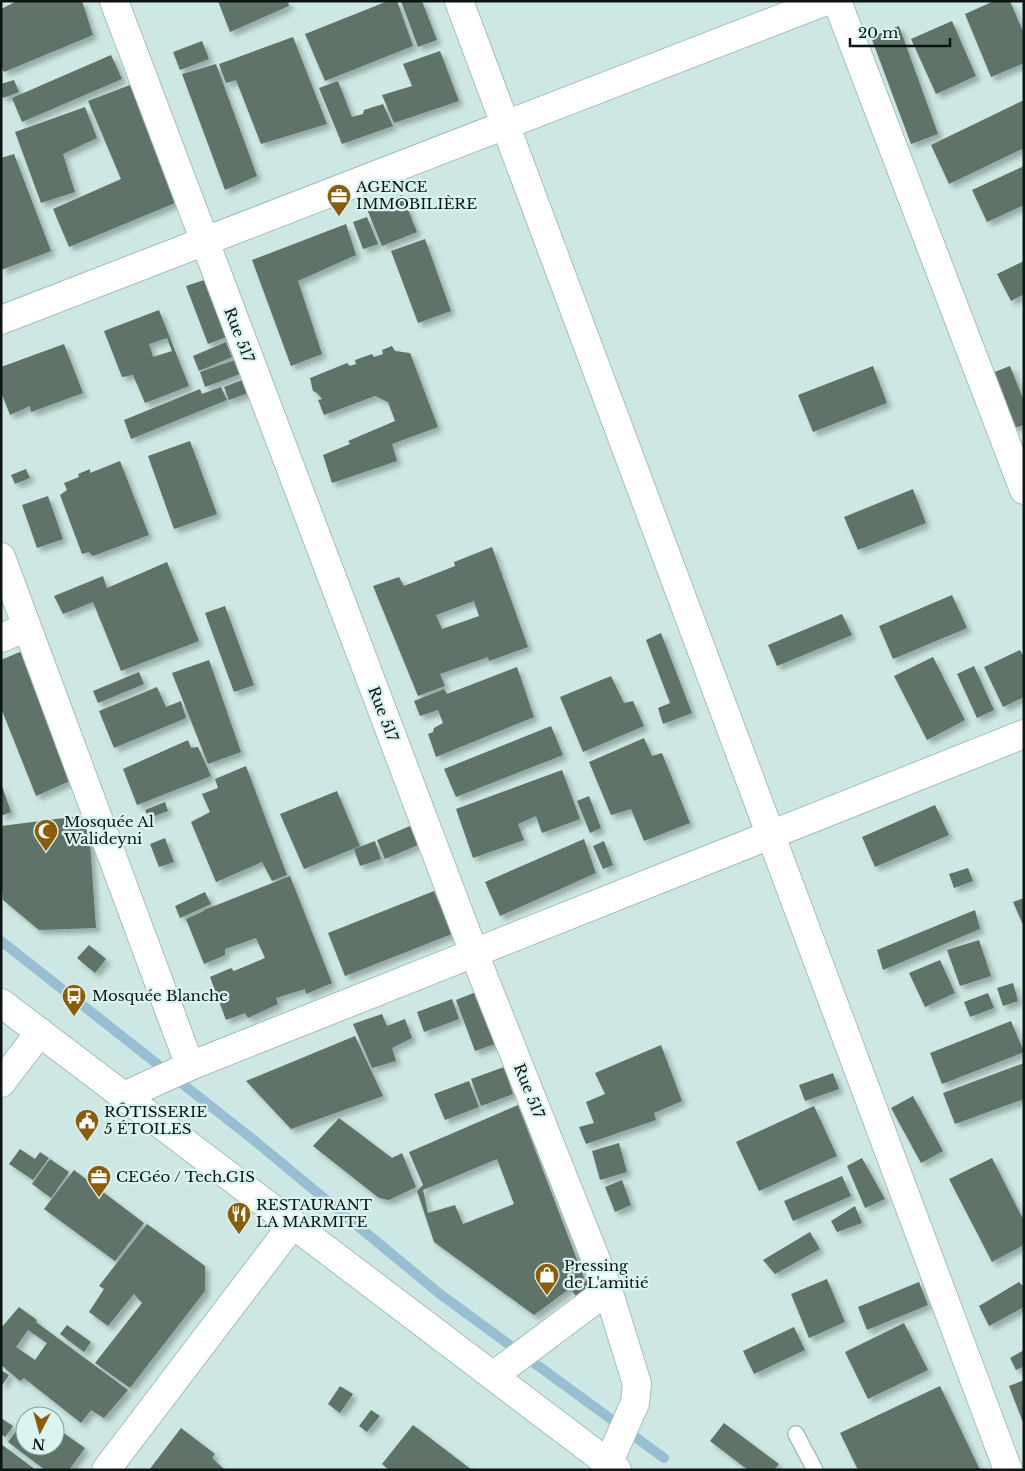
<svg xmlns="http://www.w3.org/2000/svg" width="1025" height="1471" viewBox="0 0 1025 1471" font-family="'Libre Baskerville',serif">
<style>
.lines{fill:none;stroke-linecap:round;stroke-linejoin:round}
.stream{stroke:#97bed2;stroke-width:10}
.building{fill:#5e7368;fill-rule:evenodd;filter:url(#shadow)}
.lane-casing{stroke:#a4beba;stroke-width:18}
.street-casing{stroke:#a4beba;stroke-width:30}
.primary-casing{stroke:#a4beba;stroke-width:30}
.lane{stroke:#fff;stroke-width:15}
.street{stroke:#fff;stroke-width:28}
.primary{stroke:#fff;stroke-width:28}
.labels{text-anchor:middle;stroke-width:4.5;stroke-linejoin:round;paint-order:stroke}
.poi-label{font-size:15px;fill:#0c1514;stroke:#daf5f1;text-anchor:start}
.street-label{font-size:15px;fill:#0c1514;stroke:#daf5f1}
</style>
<defs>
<filter id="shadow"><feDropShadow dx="4.5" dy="4.5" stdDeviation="2.5" flood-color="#0004"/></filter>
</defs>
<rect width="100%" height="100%" fill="#cde8e4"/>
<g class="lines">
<path class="stream" d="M1 941 255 1141 440 1294 664 1458"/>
</g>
<path class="building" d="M17 1H82L93 35 4 72 1 66V9Z
M218 1H288L289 6 230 32Z
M388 1H397L413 46 325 81 305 34Z
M401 1H422L437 40 418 47Z
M994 1H1010L1024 34V63L991 77 965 14Z
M952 21 976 76 936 94 911 39Z
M899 26 938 134 911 144 871 37Z
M293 37 327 124 261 144 236 80 226 83 219 64Z
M202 41 209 59 180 70 173 52Z
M440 51 459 101 394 123 382 95 412 86 403 64Z
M111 55 122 79 22 122 12 98Z
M216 64 257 176 225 190 182 74Z
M14 80 19 92 3 98 1 94V84Z
M338 81 352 117 363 114 364 110 383 104 393 126 342 144 319 88Z
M130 85 175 203 69 247 53 209 121 179 88 101Z
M1024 100V148L949 184 931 145Z
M85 107 97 138 63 154 75 192 41 203 15 132Z
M14 154 51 251 1 270V158Z
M1024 166V205L987 222 972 190Z
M402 195 417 232 382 246 367 209Z
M367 217 378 244 363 249 353 222Z
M346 224 356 255 298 281 322 354 291 366 252 260Z
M425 239 451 311 418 323 391 251Z
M1024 261V294L1011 301 997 274Z
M204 280 226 337 208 344 186 286Z
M159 310 189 386 145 403 133 375 122 377 104 331ZM167 338 172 351 153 357 149 344Z
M226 342 232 357 199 371 193 356Z
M64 344 83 393 31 412 30 406 10 415 1 392V367Z
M392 346 395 351 410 353 438 427 392 444 397 461 332 483 323 455 350 444 348 441 395 421 388 402 375 396 324 415 318 400 322 399 317 393 313 391 310 378 347 363 350 366 356 364 355 360 372 354 374 357 383 354 382 350Z
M235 360 240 374 205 387 200 372Z
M873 366 887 403 813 432 798 395Z
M1010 366 1024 401V425L1014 428 992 373Z
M242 380 248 393 229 400 224 387Z
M221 387 227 400 131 439 124 420 200 389 202 394Z
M190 441 217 514 174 529 148 456Z
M120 461 149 535 93 556 89 552 82 554 60 495 67 490 64 483 79 477 78 474 90 469V473Z
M26 469 30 478 15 484 11 475Z
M913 489 926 523 858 550 844 517Z
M48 496 63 539 37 548 22 505Z
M492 547 528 647 489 661 488 657 440 674 445 686 418 696 373 586 399 577 404 586 455 566 454 562ZM474 601 479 616 442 629 436 615Z
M167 562 199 641 121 671 93 602 63 614 54 596 103 576 107 588Z
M952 595 967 628 893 659 879 626Z
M225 606 254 685 234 692 205 613Z
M842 614 852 635 777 666 768 645Z
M661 633 692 713 663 724 658 708 670 703 646 640Z
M1020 650 1024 657V697L1003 707 984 667Z
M22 651 72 780 36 796 1 708V660Z
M933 657 965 720 927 740 894 676Z
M209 660 241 752 208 764 172 673Z
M974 666 994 710 977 718 957 674Z
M517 667 534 717 436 757 428 734 433 732 434 728 443 723 438 710 420 716 414 701 444 689 447 694Z
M139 672 144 684 98 703 93 691Z
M611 676 624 703 633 701 644 726 583 752 560 697Z
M157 687 166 707 181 701 186 718 114 748 99 711Z
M551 726 563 755 456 797 444 769Z
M644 738 652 756 662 753 690 823 644 841 631 809 611 815 589 762Z
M188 740 191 748 198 747 211 776 137 805 123 769Z
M246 766 287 875 272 881 262 862 216 882 191 822 210 812 202 794 218 788 215 779Z
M562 770 580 819 542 833 536 816 518 824 524 840 473 858 456 809Z
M1 783 11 812 1 816Z
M337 791 360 846 304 869 280 814Z
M589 796 601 828 590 833 577 801Z
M165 802 168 811 149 818 145 810Z
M935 805 949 835 875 867 862 837Z
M88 815 96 928 39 930 3 900 1 878V826Z
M410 826 418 845 385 859 377 840Z
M165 838 174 862 159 867 150 844Z
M584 839 596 873 500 916 485 882Z
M375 841 381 859 360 866 354 849Z
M604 841 613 865 603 869 593 846Z
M968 868 973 881 954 888 949 874Z
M290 876 332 983 306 994 305 989 276 998 278 1004 248 1018 245 1013 226 1020 210 977 231 968 234 971 265 958 256 938 225 949V955L204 964 186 919 204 911V910Z
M434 891 452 934 345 976 328 933Z
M205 892 211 904 180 918 175 906Z
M1024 898V927L1013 902Z
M975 910 980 929 883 970 877 950Z
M979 940 991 976 960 986 947 950Z
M89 945 106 959 95 973 77 958Z
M940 960 955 993 925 1007 909 973Z
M1013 983 1018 1001 1003 1006 997 988Z
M476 992 495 1044 475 1051 456 1000Z
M988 993 994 1008 970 1017 964 1002Z
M452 999 459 1019 424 1032 417 1012Z
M382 1014 387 1026 405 1019 412 1038 392 1048 396 1061 372 1068 353 1024Z
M1011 1021 1024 1052 942 1084 930 1053Z
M355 1036 383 1096 291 1129 246 1081Z
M661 1045 682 1101 654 1113 656 1120 586 1144 579 1127 594 1123 586 1102 605 1094 595 1073Z
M1024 1063V1099L955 1124 943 1093Z
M504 1067 513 1094 481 1106 471 1079Z
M833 1073 839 1089 805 1101 799 1085Z
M469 1081 479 1107 445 1120 434 1094Z
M913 1096 943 1151 921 1163 891 1108Z
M518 1105 584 1278 534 1315 434 1242 417 1191 423 1185 409 1152ZM497 1159 514 1204 463 1224 455 1205 428 1213 423 1190Z
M814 1106 837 1156 759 1191 736 1142Z
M339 1118 392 1158 402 1153 416 1187 389 1200 379 1198 313 1146Z
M619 1143 627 1172 600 1180 592 1151Z
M20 1149 35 1159 40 1152 49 1158 33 1180 9 1164Z
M862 1158 885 1199 865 1208 847 1166Z
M992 1158 1024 1221V1245L992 1262 949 1179Z
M50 1159 69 1172 51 1198 32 1184Z
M74 1170 144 1223 115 1261 44 1209Z
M842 1176 851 1196 793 1221 784 1201Z
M622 1180 631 1205 615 1212 605 1187Z
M855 1206 862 1223 837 1232 831 1221Z
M147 1224 205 1266V1291L130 1388 95 1363 142 1303 134 1294 108 1326 89 1312 104 1289 99 1286Z
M810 1232 820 1249 775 1274 763 1260Z
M590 1278 598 1289 581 1302 572 1291Z
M827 1279 845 1322 809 1338 791 1294Z
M919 1282 928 1305 867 1330 858 1307Z
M1019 1282 1024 1287V1307L989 1326 979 1306Z
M19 1307 37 1320 36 1322 128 1390 104 1418 91 1410 81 1423 24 1378 20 1381 1 1365V1328ZM28 1330 47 1343 35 1360 16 1347Z
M904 1323 928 1370 868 1399 845 1352Z
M67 1325 91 1342 84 1352 60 1334Z
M794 1327 805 1350 754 1374 743 1351Z
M1024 1350V1366L1016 1370 1010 1358Z
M1 1370 9 1375 1 1387Z
M1024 1380V1425L1009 1386Z
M340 1386 353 1394 340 1413 328 1404Z
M940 1386 980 1470H858L840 1433Z
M371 1410 380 1416 367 1432 359 1426Z
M1 1418 13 1426 5 1437 1 1434Z
M25 1419V1446H55V1427L85 1448 69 1470H45L8 1442Z
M724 1423 779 1464 774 1470H748L710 1441Z
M413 1425 472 1470H389L382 1464Z
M181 1428 215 1454 212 1458 225 1470H149Z
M1 1444 36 1470H1Z"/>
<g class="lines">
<defs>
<path id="lane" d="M796 1434 815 1470"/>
<path id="street" d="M114 1 474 953 608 1290 493 1376
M459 1 1008 1470
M837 1 1024 490
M1 320 826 1
M1 557 190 1066
M1 638 27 627
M1 1083 40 1032
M124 1096 190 1066 1024 734
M608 1290 637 1384 635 1403 608 1464
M106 1470 293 1224"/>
<path id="primary" d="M1 1003 617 1470"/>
</defs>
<use href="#lane" class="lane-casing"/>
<use href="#street" class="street-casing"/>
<use href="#primary" class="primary-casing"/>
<use href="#lane" class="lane"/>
<use href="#street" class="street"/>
<use href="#primary" class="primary"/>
</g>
<defs>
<symbol id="office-pin" viewBox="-11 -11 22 30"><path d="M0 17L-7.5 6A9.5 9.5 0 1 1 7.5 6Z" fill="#8d5c06" stroke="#daf5f1"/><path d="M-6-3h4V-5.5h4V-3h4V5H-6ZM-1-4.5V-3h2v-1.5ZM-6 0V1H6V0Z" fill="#fff"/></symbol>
<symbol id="mosque-pin" viewBox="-11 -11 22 30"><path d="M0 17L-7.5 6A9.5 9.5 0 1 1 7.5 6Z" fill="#8d5c06" stroke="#daf5f1"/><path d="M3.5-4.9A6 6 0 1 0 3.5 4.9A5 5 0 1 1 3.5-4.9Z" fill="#fff"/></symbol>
<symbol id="bus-pin" viewBox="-11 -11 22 30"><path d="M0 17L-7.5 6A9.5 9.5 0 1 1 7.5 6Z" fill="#8d5c06" stroke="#daf5f1"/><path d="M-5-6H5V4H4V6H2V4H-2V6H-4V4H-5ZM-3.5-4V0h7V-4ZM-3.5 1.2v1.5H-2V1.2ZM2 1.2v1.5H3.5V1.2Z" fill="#fff"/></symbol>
<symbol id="civic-pin" viewBox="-11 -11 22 30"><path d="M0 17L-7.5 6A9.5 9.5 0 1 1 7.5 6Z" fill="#8d5c06" stroke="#daf5f1"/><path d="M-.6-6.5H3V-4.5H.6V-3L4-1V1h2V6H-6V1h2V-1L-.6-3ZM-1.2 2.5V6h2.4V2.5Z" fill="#fff"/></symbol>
<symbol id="restaurant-pin" viewBox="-11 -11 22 30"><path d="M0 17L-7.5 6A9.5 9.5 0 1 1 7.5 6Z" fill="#8d5c06" stroke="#daf5f1"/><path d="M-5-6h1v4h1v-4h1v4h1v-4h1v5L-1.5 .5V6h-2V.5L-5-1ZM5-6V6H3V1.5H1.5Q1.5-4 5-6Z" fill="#fff"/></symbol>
<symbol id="shop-pin" viewBox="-11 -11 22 30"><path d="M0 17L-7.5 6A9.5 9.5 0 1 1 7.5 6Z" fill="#8d5c06" stroke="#daf5f1"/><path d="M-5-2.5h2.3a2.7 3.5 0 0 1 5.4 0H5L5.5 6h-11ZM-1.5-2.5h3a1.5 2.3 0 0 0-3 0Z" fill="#fff"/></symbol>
</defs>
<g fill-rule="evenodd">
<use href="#office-pin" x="325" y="182" width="28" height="38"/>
<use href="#mosque-pin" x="32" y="817" width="28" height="38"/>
<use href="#bus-pin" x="60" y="982" width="28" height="38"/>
<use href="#civic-pin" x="73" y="1107" width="28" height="38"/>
<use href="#office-pin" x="85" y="1163" width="28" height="38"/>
<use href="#restaurant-pin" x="225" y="1200" width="28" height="38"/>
<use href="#shop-pin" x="533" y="1261" width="28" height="38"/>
</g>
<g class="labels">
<g class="poi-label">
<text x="356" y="192">AGENCE<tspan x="356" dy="17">IMMOBILIÈRE</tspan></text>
<text x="64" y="827">Mosquée Al<tspan x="64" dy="17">Walideyni</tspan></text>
<text x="92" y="1001">Mosquée Blanche</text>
<text x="104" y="1117">RÔTISSERIE<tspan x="104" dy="17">5 ÉTOILES</tspan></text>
<text x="116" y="1182">CEGéo / Tech.GIS</text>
<text x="256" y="1210">RESTAURANT<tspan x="256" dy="17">LA MARMITE</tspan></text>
<text x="564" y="1271">Pressing<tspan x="564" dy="17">de L'amitié</tspan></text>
</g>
<g class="street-label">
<text transform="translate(239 335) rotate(69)" y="5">Rue 517</text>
<text transform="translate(383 714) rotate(69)" y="5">Rue 517</text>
<text transform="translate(529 1091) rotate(68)" y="5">Rue 517</text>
</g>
</g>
<rect width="1025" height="1471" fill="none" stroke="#0c1514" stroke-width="5"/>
<g transform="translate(40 1431) rotate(186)"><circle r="24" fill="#daf5f1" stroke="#889b99"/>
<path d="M0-4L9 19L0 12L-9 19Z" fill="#8d5c06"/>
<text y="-8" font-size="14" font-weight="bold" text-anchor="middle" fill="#0c1514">N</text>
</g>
<path d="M850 38v8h100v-8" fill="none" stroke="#0c1514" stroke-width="2.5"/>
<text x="858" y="38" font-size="15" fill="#0c1514" stroke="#daf5f1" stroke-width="4" paint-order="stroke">20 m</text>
</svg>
